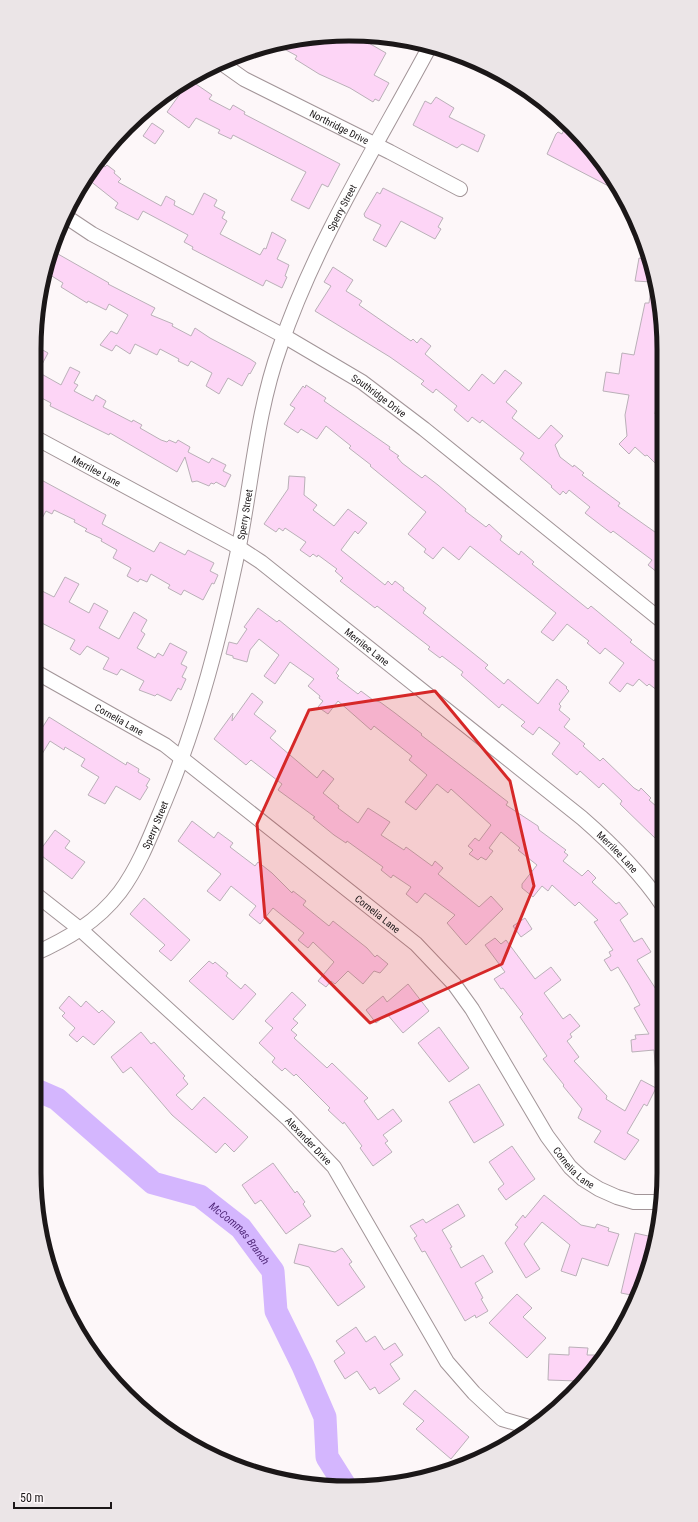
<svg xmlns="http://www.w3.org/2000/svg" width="698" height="1522" viewBox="0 0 698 1522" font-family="'Roboto Condensed',sans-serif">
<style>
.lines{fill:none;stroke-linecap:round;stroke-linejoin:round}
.river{stroke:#d4b6fe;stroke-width:23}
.building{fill:#fdd5f6;stroke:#bab0b8}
.minor-casing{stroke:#a29598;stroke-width:16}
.minor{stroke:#fff;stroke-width:14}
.marked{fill:#d62828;fill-opacity:0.2;stroke:#d62828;stroke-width:3;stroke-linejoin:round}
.labels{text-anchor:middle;stroke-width:4;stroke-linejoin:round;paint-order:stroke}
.street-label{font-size:10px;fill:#1b1718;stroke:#fdf7f9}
.water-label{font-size:11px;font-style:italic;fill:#51287a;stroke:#fdf7f9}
.rim{fill:none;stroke:#1b1718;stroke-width:5}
</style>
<rect width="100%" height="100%" fill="#fdf7f9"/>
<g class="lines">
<path class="river" id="s1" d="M34 1089 57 1099 153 1183 200 1196 241 1228 273 1271 276 1311 303 1366 325 1417 327 1457 344 1484"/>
</g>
<path class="building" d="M349 34H353L386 53 374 75 389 83 379 101 375 99 373 102 350 88 319 74 295 59 297 56 275 44 287 40Z
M190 80 212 95 209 99 230 110 233 105 245 112 244 114 340 164 328 187 322 184 309 209 291 200 306 172 233 135 231 139 218 133 220 130 196 118 189 128 167 112Z
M436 97 454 108 449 117 485 135 478 152 462 144 457 148 413 125 425 101 431 104Z
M152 123 164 131 155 144 143 136Z
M566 125 580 138 578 143 592 150 599 157 618 191 547 154 556 134 558 132 562 134Z
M101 164 105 167 107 165 115 171 114 173 121 179 118 182 161 206 166 196 175 201 174 205 193 215 204 193 217 200 214 206 225 212 222 218 227 221 220 234 260 255 264 248 266 249 272 232 286 240 277 259 289 265 285 276 287 277 282 288 266 280 263 286 192 249 193 247 184 242 188 235 143 211 138 220 115 208 118 203 89 180Z
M383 188 443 218 438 227 441 229 435 239 401 221 386 247 373 240 381 225 365 217 364 214 377 192 380 194Z
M58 254 109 283 108 284 155 308 151 315 173 324 172 326 191 336 195 328 210 338 250 359 256 363 250 374 249 373 242 386 228 378 219 394 206 386 212 373 191 361 188 366 178 361 179 359 160 349 157 355 135 344 130 354 116 345 112 351 100 345 111 331 117 334 128 315 109 304 106 310 88 301 87 303 61 287 63 283 47 273Z
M639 258 648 260 661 308V355L656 380 660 381 655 414H660L662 425V470L647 455 645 456 635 447 629 454 619 444 627 436 625 415 629 395 603 391 606 372 619 374 622 353 634 355 645 303H649L652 282 635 281Z
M333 267 353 280 346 291 362 301 359 305 411 341 413 339 417 343 421 338 431 346 425 354 469 391 482 374 494 384 505 370 522 383 506 402 517 411 512 418 539 439 551 425 563 436 555 445 560 457 573 467 574 465 584 473 582 475 620 503 618 506 662 537V576L648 565 652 560 613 531 611 533 585 513 590 507 569 490 566 494 563 491 560 495 551 487 552 486 520 459 524 453 482 420 480 423 472 417 468 422 454 410 457 406 436 389 433 393 421 384 424 381 390 357 315 311 331 286 324 282Z
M34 345 48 353 38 372 61 385 70 367 80 372 74 383 78 385 74 391 93 401 96 395 106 401 103 407 132 422 133 420 142 425 140 428 161 440 167 442 169 440 176 443 178 440 190 447 188 452 209 463 212 458 226 465 223 471 231 475 225 487 216 482 214 484 211 483 209 486 197 481 192 482 185 457 177 472 110 433 109 435 50 406 51 403 34 394Z
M306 385 326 398 324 401 390 447 389 449 399 456 397 457 402 463 422 478 425 475 438 485 466 509 465 511 486 527 489 524 502 536 500 540 519 555 521 551 534 562 532 564 588 609 591 606 632 640 630 642 654 661 656 658 662 663V694L649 684 647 686 639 679 633 686 627 683 620 692 609 683 624 663 605 648 600 654 587 643 589 641 567 624 553 641 541 632 556 613 470 546 459 560 443 547 433 559 424 552 426 549 408 534 426 512 370 466 371 465 349 448 351 446 326 426 317 439 301 429 298 433 284 424 295 408 290 405 303 386 305 388Z
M34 476 106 515 102 524 154 552 160 542 185 555 188 550 214 563 210 571 218 575 214 584 212 583 203 600 184 590 181 595 168 588 170 585 151 574 147 582 140 579 138 582 127 576 131 568 113 558 117 550 101 541 102 539 85 531 87 529 74 522 75 520 54 510 52 514 46 511 34 533Z
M289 476 305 477 304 495 317 505 313 510 334 526 348 509 367 523 358 534 355 531 341 550 385 585 388 581 392 585 395 581 404 588 403 590 426 608 423 613 488 665 485 668 504 684 508 679 538 704 557 679 567 687 566 688 569 691 559 704 561 706 559 710 570 719 564 727 585 744 583 746 600 761 603 758 634 788 639 791 641 788 651 798 649 800 663 812V832L656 839 620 804 622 801 603 783 599 788 580 771 577 775 552 754 560 743 539 727 533 735 521 726 525 722 502 704 499 708 461 675 463 672 442 656 440 658 428 649 430 647 377 606 375 608 340 581 343 578 335 571 337 569 318 555 317 557 313 554 310 557 300 550 306 542 285 528 283 531 279 528 276 532 264 524 288 489Z
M65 577 79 584 69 602 89 613 94 603 108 611 99 628 119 639 134 612 147 620 141 631 145 634 137 648 155 658 158 653 163 656 170 643 187 652 181 664 187 667 182 677 186 679 181 690 178 688 171 701 157 694 155 696 139 690 144 681 121 669 117 675 103 669 109 658 87 646 80 655 70 649 75 640 34 619V587L54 597Z
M258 608 277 622 279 620 339 669 336 673 339 676 337 678 358 694 361 691 373 700 380 702 395 713 422 734 421 735 508 802 506 805 538 826 539 830 566 850 564 852 568 855 563 861 582 876 588 870 596 878 592 882 616 904 619 902 628 914 620 920 634 942 642 938 651 952 637 960 663 1000 664 1074H656L654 1050 632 1052 631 1040 636 1039 635 1035 649 1034 634 1008 640 1005 629 985 618 967 611 971 604 960 611 956 609 952 613 950 594 922 598 920 579 902 575 906 552 885 548 891 542 886 533 897 522 888V884L537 865 518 850 520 848 501 832 489 848 493 851 486 860 481 857 478 860 469 854 473 850 468 846 475 838 479 841 491 825 451 789 448 793 437 784 416 810 405 802 427 775 409 760 412 756 374 726 371 730 338 701 328 714 318 707 323 701 319 698 320 696 308 686 314 679 290 662 275 684 264 676 279 655 259 639 250 650 247 662 233 658V656L226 654 229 642 237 644 247 629 244 627Z
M252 693 263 702 254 714 276 731 270 738 317 778 323 770 334 779 323 793 339 806 338 808 358 823 368 808 390 822 381 835 404 850 406 847 432 866 435 861 443 868 438 874 479 907 491 896 503 909 466 945 447 923 455 915 425 893 417 903 406 894 411 887 393 875 391 878 381 870 383 867 347 841 346 843 334 835 313 818 315 817 278 790 282 784 251 760 246 765 214 739 233 713 232 721Z
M49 717 126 765 127 762 139 769 138 772 150 779 146 786 148 787 140 800 116 786 105 804 88 795 99 777 81 766 85 759 65 747 64 750 50 741 42 754 34 749V741Z
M192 821 214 838 218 832 233 843 230 847 255 866 258 862 272 873 292 893 293 891 306 901 303 905 329 926 333 921 367 948 375 957 377 955 388 964 380 973 374 971 363 984 348 971 335 984 331 981 326 987 318 981 334 962 313 942 308 948 298 940 304 933 273 908 260 924 249 915 256 906 231 886 220 901 207 891 221 874 178 841Z
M55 830 70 841 65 848 85 862 72 879 38 853Z
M144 898 190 940 171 961 159 951 165 945 130 914Z
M525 918 532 929 521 937 513 926Z
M495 938 501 944 506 940 535 979 551 967 561 980 544 993 563 1019 570 1014 580 1026 570 1034 572 1037 567 1041 579 1057 574 1061 607 1096 606 1099 625 1111 641 1080 656 1088 647 1106 644 1104 627 1133 639 1140 625 1160 594 1142 601 1131 578 1118 582 1109 563 1086 564 1085 543 1059 547 1056 520 1017 523 1014 503 988 501 989 494 979 505 972 485 945Z
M209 961 213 964 215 962 228 973 226 976 241 989 245 984 256 994 233 1020 189 981Z
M408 984 429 1011 403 1033 387 1014 376 1023 366 1010 383 996 387 1002Z
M292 992 306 1005 293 1019 298 1023 291 1030 297 1035 294 1038 327 1068 332 1063 368 1098 364 1101 378 1120 393 1109 402 1121 383 1135 388 1141 385 1143 392 1152 373 1166 360 1148 362 1146 344 1122 343 1124 328 1110 330 1108 296 1074 294 1076 285 1068 282 1071 272 1062 275 1058 259 1043 273 1028 265 1021Z
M69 996 81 1007 86 1001 99 1013 102 1010 115 1022 94 1045 83 1036 77 1042 69 1035 75 1028 62 1016 65 1013 59 1008Z
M439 1027 469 1068 449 1082 418 1043Z
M141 1032 151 1044 154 1042 185 1076 183 1078 188 1084 176 1095 192 1110 204 1097 248 1137 234 1152 225 1143 216 1153 172 1115 131 1067 123 1073 111 1057Z
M479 1084 504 1125 474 1143 449 1102Z
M512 1146 535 1179 506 1200 498 1189 504 1184 489 1162Z
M273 1163 295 1193 297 1191 305 1202 303 1204 311 1216 286 1234 261 1200 255 1204 242 1185Z
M544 1195 581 1225 595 1228 597 1224 609 1228 608 1231 619 1234 608 1266 582 1258 576 1276 561 1271 570 1245 542 1222 524 1244 540 1269 526 1278 505 1243 518 1227 515 1225 523 1215 525 1218Z
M458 1204 465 1216 442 1230 452 1247 450 1248 461 1268 483 1255 493 1272 475 1283 483 1298 481 1299 488 1311 476 1318 475 1315 465 1321 425 1251 422 1252 414 1238 417 1236 410 1226 423 1219 426 1223Z
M635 1233 657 1238 649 1265 643 1264 636 1296 621 1293Z
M299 1244 335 1252 342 1248 352 1262 349 1264 365 1287 338 1306 309 1267 294 1263Z
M517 1294 532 1308 523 1317 546 1338 527 1358 489 1323Z
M356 1327 366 1342 375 1336 384 1350 395 1343 403 1355 390 1364 400 1379 379 1394 375 1387 370 1390 357 1371 345 1379 334 1361 345 1353 336 1341Z
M569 1347 588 1348 587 1355H601L586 1381 576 1389 577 1381 548 1380 549 1354 569 1355Z
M415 1390 469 1437 451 1459 416 1429 424 1421 403 1404Z"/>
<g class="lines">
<defs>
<g id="minor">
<path id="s2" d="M220 62 244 79 390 152 460 189"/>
<path id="s3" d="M65 216 92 234 284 336 362 382 424 429 662 621"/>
<path id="s4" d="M34 437 238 547 261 562 582 818C613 845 640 872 663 906"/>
<path id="s5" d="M34 671 165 745 416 944 454 984 472 1009 547 1136 570 1167 583 1179 599 1189 617 1197 634 1202H661"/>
<path id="s6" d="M34 893 81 930 287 1118 334 1167 447 1362 474 1393 502 1419 529 1427"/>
<path id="s7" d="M34 954C67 939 97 922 120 892 140 865 152 832 165 801 199 720 221 632 239 546 252 480 257 411 280 347 316 241 377 145 430 46"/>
</g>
</defs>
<use href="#minor" class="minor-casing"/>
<use href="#minor" class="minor"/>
</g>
<path class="marked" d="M435 691 510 781 534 886 502 964 370 1023 265 917 257 824 309 710Z"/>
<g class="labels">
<g class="street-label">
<text dy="4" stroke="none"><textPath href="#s2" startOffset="136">Northridge Drive</textPath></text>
<text dy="4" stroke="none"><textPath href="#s7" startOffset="831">Sperry Street</textPath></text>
<text dy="4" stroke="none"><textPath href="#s3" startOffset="362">Southridge Drive</textPath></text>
<text dy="4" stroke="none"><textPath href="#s4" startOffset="71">Merrilee Lane</textPath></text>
<text dy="4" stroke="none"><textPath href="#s7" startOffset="507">Sperry Street</textPath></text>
<text dy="4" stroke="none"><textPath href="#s4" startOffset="395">Merrilee Lane</textPath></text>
<text dy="4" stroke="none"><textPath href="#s5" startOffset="98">Cornelia Lane</textPath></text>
<text dy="4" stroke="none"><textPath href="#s7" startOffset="183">Sperry Street</textPath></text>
<text dy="4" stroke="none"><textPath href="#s4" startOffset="719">Merrilee Lane</textPath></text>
<text dy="4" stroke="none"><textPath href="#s5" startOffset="422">Cornelia Lane</textPath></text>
<text dy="4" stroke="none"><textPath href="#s6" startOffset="370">Alexander Drive</textPath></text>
<text dy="4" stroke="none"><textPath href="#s5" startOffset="746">Cornelia Lane</textPath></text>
</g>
<g class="water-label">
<text dy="4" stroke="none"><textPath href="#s1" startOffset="256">McCommas Branch</textPath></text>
</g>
</g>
<path d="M0 0H698V1522H0ZM349 41H349A308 308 0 0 1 657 349V1173A308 308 0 0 1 349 1481H349A308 308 0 0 1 41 1173V349A308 308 0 0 1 349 41Z" fill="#ebe5e7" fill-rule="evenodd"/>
<path class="rim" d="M349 41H349A308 308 0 0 1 657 349V1173A308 308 0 0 1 349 1481H349A308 308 0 0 1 41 1173V349A308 308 0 0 1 349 41Z"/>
<path d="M14 1502v6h97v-6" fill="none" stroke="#1b1718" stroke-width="2"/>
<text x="20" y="1502" font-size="12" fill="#1b1718" stroke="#fdf7f9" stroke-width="3" paint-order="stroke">50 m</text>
</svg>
